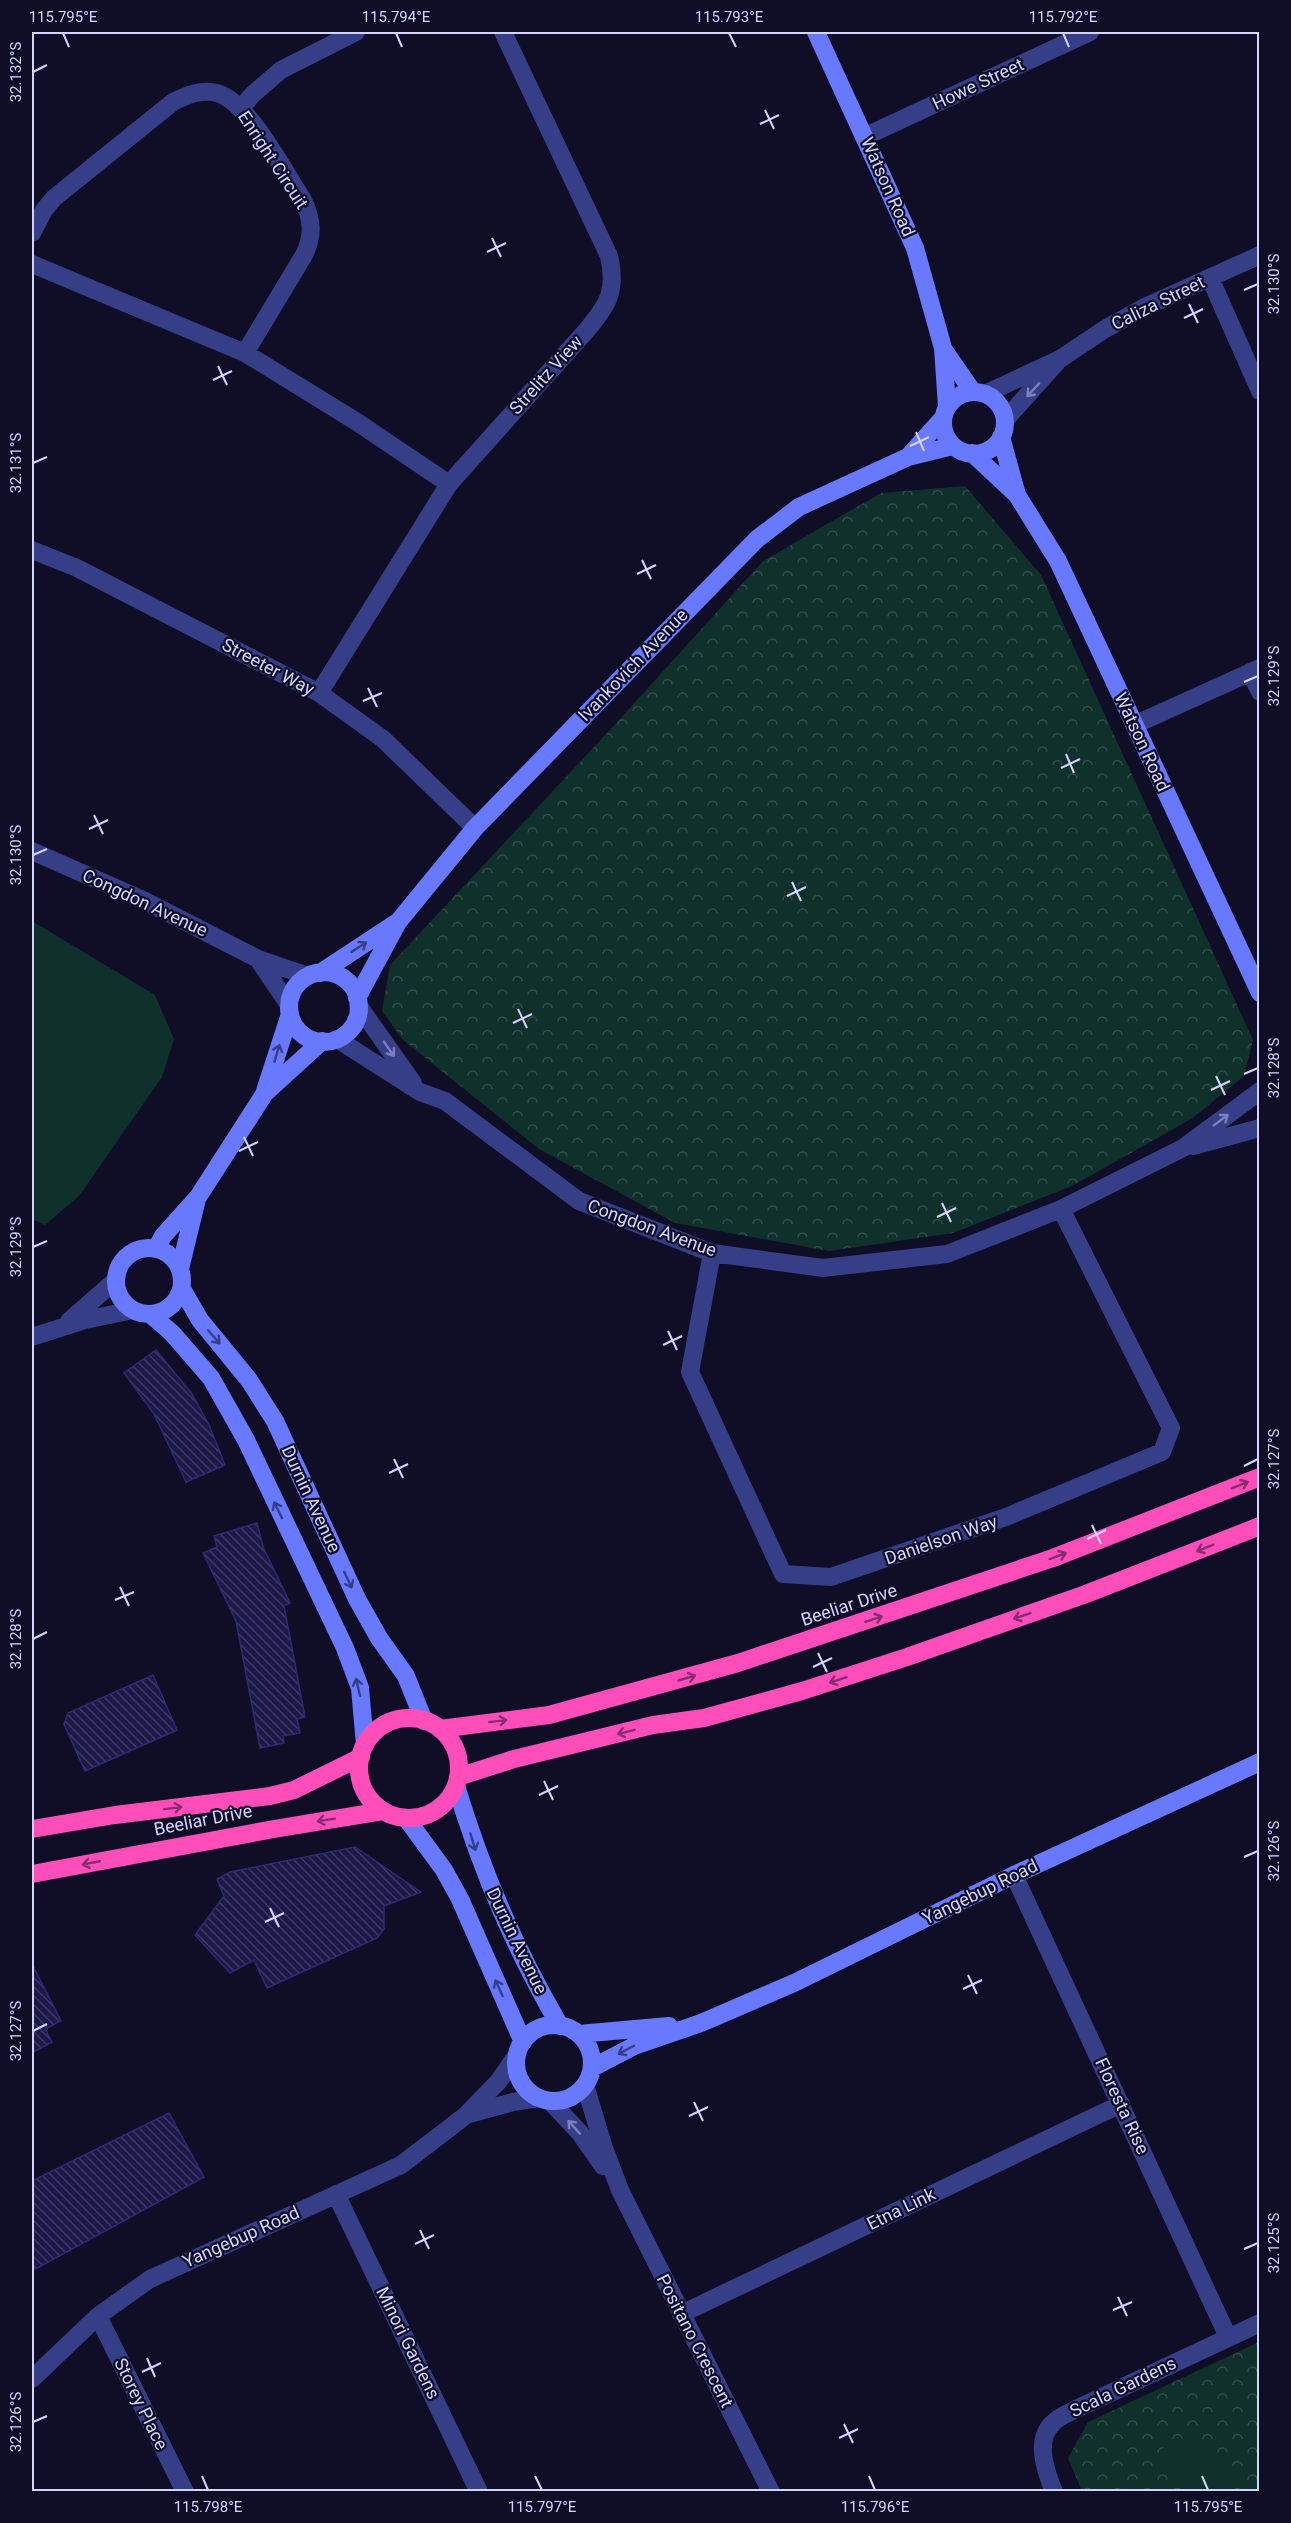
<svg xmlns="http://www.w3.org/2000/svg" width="1291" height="2523" viewBox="0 0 1291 2523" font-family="Roboto,sans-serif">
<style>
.park{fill:url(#park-crowns)}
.garden{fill:#10302b}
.building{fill:url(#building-back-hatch);stroke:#2f2a75;stroke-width:1.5}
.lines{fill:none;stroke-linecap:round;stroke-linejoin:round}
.street{stroke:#363e87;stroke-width:18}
.secondary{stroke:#6979ff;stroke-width:18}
.highway{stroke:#ff4db9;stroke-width:18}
.oneway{stroke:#7c81bd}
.oneway2{stroke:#373e88}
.oneway3{stroke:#872e70}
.ticks{fill:none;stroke:#d2d3ff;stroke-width:2}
.labels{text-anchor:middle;stroke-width:4.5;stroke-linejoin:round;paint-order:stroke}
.street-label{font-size:18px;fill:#d2d3ff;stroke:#0f0e26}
.neatline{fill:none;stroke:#d2d3ff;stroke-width:2}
.ticks-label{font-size:15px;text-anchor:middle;fill:#d2d3ff}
</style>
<defs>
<pattern id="park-crowns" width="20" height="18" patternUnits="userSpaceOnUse" patternTransform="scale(1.5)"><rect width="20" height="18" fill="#10302b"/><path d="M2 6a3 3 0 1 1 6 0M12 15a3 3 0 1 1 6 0" fill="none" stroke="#324d4b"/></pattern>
<pattern id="building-back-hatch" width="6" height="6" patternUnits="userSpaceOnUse" patternTransform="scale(1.5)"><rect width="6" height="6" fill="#1c1948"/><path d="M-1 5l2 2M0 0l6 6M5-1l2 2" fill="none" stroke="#3c3a63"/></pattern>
</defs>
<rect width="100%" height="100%" fill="#0f0e26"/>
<path class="park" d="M965 486 1041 575 1253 1040 1244 1076 1193 1118 1072 1186 953 1233 829 1251 675 1223 539 1149 403 1040 382 1011 390 965 609 731 763 561 881 493Z
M1259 2342V2491H1082L1068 2458 1088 2422Z"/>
<path class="garden" d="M32 921 155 995 174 1039 162 1077 79 1196 45 1225 32 1219Z
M1196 2432 1235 2476 1206 2491H1183L1161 2449Z"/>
<path class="building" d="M156 1350 192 1394 209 1425 225 1465 186 1482 154 1414 124 1373Z
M257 1523 263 1547 290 1603 284 1606 305 1717 297 1719 300 1733 283 1736 284 1743 260 1748 236 1621 203 1553 217 1547 214 1536Z
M153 1675 177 1730 85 1771 64 1724 68 1713Z
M355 1847 421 1892 384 1906V1929L377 1938 267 1988 254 1960 230 1973 195 1935 224 1896 217 1879 230 1872Z
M32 1964 61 2021 45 2029 52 2042 32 2053Z
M169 2113 204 2177 32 2271V2181Z"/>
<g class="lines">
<path class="street" d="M241 108 252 95 281 70 356 32
M866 136 1090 32
M32 233 44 210 54 198 173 102C187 95 201 89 217 93 248 101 285 173 303 200 312 219 314 235 304 255L245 353
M32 264 245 353 357 422 449 484
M1210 278 1260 391
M985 394 1060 359 1105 329 1145 307 1260 255
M1005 420 1057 362
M32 550 77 568 319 693 383 739 475 828
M1250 672 1260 692
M319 693 449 484 586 331C608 305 617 291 609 256L503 32
M1134 725 1260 668
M32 851 145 901 258 959 308 976
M258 959 289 1005
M358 1005 413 1083
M337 1039 420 1092 445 1101 579 1201 712 1253 823 1268 947 1254 1061 1209 1183 1148 1260 1091
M1193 1146 1260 1128
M712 1253 690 1372 783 1574 831 1577 1006 1517 1162 1452 1171 1428 1061 1209
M69 1321 116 1280
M32 1337 85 1320 133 1310
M1014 1875 1228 2337
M585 2085 604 2148 620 2190 771 2492
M550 2101 580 2133 603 2166
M469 2114 513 2102 539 2098
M336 2194 479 2492
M681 2314 1121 2104
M98 2316 185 2492
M32 2379 98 2316 150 2279 401 2165 465 2116 498 2082 517 2055
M1054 2492C1046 2472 1034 2440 1053 2423 1058 2417 1067 2414 1074 2410L1260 2323"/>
<path class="secondary" d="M816 32 915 248 943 348 947 407
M944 350 973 392
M943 423a31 31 0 1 1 62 0a31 31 0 1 1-62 0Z
M1001 437 1017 495
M972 453 1017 495 1058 561 1260 993
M908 457 943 418
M289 1007a35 35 0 1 1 70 0a35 35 0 1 1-70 0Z
M320 973 396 923
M357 998 398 922 475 828 757 539 799 507 908 457 953 446
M265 1091 290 1014
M116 1281a33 33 0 1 1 66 0a33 33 0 1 1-66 0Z
M156 1249 163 1236 198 1197 265 1093 322 1041
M180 1269 197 1199
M182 1289 200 1320 249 1380 275 1421 357 1599 379 1638 406 1676 424 1721
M150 1314 172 1333 211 1378 246 1440 345 1648 360 1688 365 1745
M456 1786C483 1874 514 1947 560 2026
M406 1818 444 1870 460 1899 523 2042
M516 2063a38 38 0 1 1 76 0a38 38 0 1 1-76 0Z
M579 2034 669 2026
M592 2068 634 2046 701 2023 794 1983 1014 1875 1260 1762"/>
<path class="highway" d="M359 1768a50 50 0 1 1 100 0a50 50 0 1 1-100 0Z
M440 1729 549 1715 738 1663 1053 1558 1260 1477
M458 1777 514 1759 653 1725 704 1718 802 1691 907 1657 1086 1594 1260 1526
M32 1829 115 1815 270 1796 294 1790 361 1757
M32 1874 274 1829 383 1811"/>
</g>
<defs><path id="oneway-shaft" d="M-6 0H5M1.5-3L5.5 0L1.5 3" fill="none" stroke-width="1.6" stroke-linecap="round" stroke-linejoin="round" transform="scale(1.5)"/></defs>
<g class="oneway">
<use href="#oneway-shaft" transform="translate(1033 390) rotate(133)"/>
<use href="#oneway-shaft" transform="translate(389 1049) rotate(55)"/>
<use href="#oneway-shaft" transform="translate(1221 1120) rotate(-37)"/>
<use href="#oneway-shaft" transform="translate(574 2127) rotate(-132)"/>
</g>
<g class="oneway2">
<use href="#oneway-shaft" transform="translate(359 947) rotate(-33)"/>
<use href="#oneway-shaft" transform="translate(277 1053) rotate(-73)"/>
<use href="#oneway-shaft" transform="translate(214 1337) rotate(49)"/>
<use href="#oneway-shaft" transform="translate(278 1510) rotate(-116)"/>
<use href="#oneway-shaft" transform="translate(348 1580) rotate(65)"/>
<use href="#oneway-shaft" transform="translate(358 1687) rotate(-103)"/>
<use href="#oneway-shaft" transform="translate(473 1842) rotate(73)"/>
<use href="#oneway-shaft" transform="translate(499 1988) rotate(-114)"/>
<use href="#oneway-shaft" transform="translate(626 2050) rotate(152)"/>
</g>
<g class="oneway3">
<use href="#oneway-shaft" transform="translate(1240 1485) rotate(-22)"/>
<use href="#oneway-shaft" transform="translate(1205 1548) rotate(158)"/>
<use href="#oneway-shaft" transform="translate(1058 1556) rotate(-20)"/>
<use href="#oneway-shaft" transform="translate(1022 1616) rotate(161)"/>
<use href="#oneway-shaft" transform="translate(874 1619) rotate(-19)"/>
<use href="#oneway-shaft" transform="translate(687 1678) rotate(-16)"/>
<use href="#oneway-shaft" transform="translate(838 1680) rotate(162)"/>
<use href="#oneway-shaft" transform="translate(498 1721) rotate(-7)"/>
<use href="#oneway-shaft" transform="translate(626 1732) rotate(166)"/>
<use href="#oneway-shaft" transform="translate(173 1808) rotate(-7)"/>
<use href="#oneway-shaft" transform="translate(326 1820) rotate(171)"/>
<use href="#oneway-shaft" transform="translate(91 1863) rotate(169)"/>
</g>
<path class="ticks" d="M63 33 69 47M396 33 402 47M729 33 736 47M1063 33 1069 47M33 72 47 65M765 110 774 129M760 124 779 115M492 238 501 257M487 252 506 243M1244 290 1258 284M1189 304 1198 323M1184 318 1203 309M218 366 227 385M213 380 232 371M916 432 924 451M910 446 929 437M33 463 47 457M642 560 651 579M637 574 656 565M1244 682 1258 676M368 688 377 707M363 701 382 693M1066 754 1074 773M1061 768 1080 759M94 815 103 834M89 829 108 820M33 855 47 849M792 882 801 901M787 896 806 887M518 1009 527 1028M513 1023 532 1014M1244 1074 1258 1068M1216 1076 1225 1095M1211 1090 1230 1081M244 1137 253 1156M239 1151 258 1142M942 1203 951 1222M937 1217 956 1208M33 1247 47 1241M668 1331 677 1350M663 1345 682 1336M394 1459 403 1478M1244 1466 1258 1459M389 1473 408 1464M1092 1525 1101 1544M1087 1539 1106 1530M120 1587 129 1606M115 1600 134 1592M33 1639 47 1632M818 1653 827 1672M813 1667 832 1658M544 1781 553 1800M539 1795 558 1786M1244 1857 1258 1851M270 1908 279 1927M265 1922 284 1913M968 1975 977 1994M963 1989 982 1980M33 2031 47 2024M694 2102 703 2121M689 2116 708 2107M420 2230 429 2249M415 2244 434 2235M1244 2249 1258 2243M1118 2297 1127 2316M1113 2310 1132 2302M147 2358 155 2377M142 2372 161 2363M33 2422 47 2416M844 2424 853 2443M839 2438 858 2429M202 2476 208 2490M535 2476 542 2490M869 2476 875 2490M1202 2476 1208 2490"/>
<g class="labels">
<g class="street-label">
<text transform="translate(978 84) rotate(-25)" y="6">Howe Street</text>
<text transform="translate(273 160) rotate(57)" y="6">Enright Circuit</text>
<text transform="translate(888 187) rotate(66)" y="6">Watson Road</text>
<text transform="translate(1158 303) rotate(-26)" y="6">Caliza Street</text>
<text transform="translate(546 375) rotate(-48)" y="6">Strelitz View</text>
<text transform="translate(633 665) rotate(-46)" y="6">Ivankovich Avenue</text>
<text transform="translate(268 667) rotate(28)" y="6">Streeter Way</text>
<text transform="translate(1142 742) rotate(65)" y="6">Watson Road</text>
<text transform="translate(145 903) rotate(25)" y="6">Congdon Avenue</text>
<text transform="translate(652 1228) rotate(20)" y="6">Congdon Avenue</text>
<text transform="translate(311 1499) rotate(65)" y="6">Durnin Avenue</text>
<text transform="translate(941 1540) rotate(-19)" y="6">Danielson Way</text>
<text transform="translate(849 1605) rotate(-18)" y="6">Beeliar Drive</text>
<text transform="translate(203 1820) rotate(-11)" y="6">Beeliar Drive</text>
<text transform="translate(980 1892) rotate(-26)" y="6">Yangebup Road</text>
<text transform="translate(517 1941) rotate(64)" y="6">Durnin Avenue</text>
<text transform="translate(1122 2106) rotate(65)" y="6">Floresta Rise</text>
<text transform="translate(901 2209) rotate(-26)" y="6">Etna Link</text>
<text transform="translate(241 2237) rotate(-24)" y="6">Yangebup Road</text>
<text transform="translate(695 2341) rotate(63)" y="6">Positano Crescent</text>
<text transform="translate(408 2343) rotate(64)" y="6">Minori Gardens</text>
<text transform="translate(1123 2387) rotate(-26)" y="6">Scala Gardens</text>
<text transform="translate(141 2404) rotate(64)" y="6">Storey Place</text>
</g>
</g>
<rect width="1291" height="2523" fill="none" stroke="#0f0e26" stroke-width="66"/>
<rect x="33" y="33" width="1225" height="2457" class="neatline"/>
<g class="ticks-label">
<text x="63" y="22">115.795°E</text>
<text x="396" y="22">115.794°E</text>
<text x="729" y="22">115.793°E</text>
<text x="1063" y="22">115.792°E</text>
<text transform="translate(16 72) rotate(-90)" y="5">32.132°S</text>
<text transform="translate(1274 284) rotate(-90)" y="5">32.130°S</text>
<text transform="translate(16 463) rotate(-90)" y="5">32.131°S</text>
<text transform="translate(1274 676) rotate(-90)" y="5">32.129°S</text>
<text transform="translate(16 855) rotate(-90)" y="5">32.130°S</text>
<text transform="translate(1274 1068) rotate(-90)" y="5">32.128°S</text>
<text transform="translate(16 1247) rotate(-90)" y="5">32.129°S</text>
<text transform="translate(1274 1459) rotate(-90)" y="5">32.127°S</text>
<text transform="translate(16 1639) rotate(-90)" y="5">32.128°S</text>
<text transform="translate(1274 1851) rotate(-90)" y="5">32.126°S</text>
<text transform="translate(16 2031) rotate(-90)" y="5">32.127°S</text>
<text transform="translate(1274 2243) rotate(-90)" y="5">32.125°S</text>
<text transform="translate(16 2422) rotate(-90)" y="5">32.126°S</text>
<text x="208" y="2512">115.798°E</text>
<text x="542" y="2512">115.797°E</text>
<text x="875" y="2512">115.796°E</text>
<text x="1208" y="2512">115.795°E</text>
</g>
</svg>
